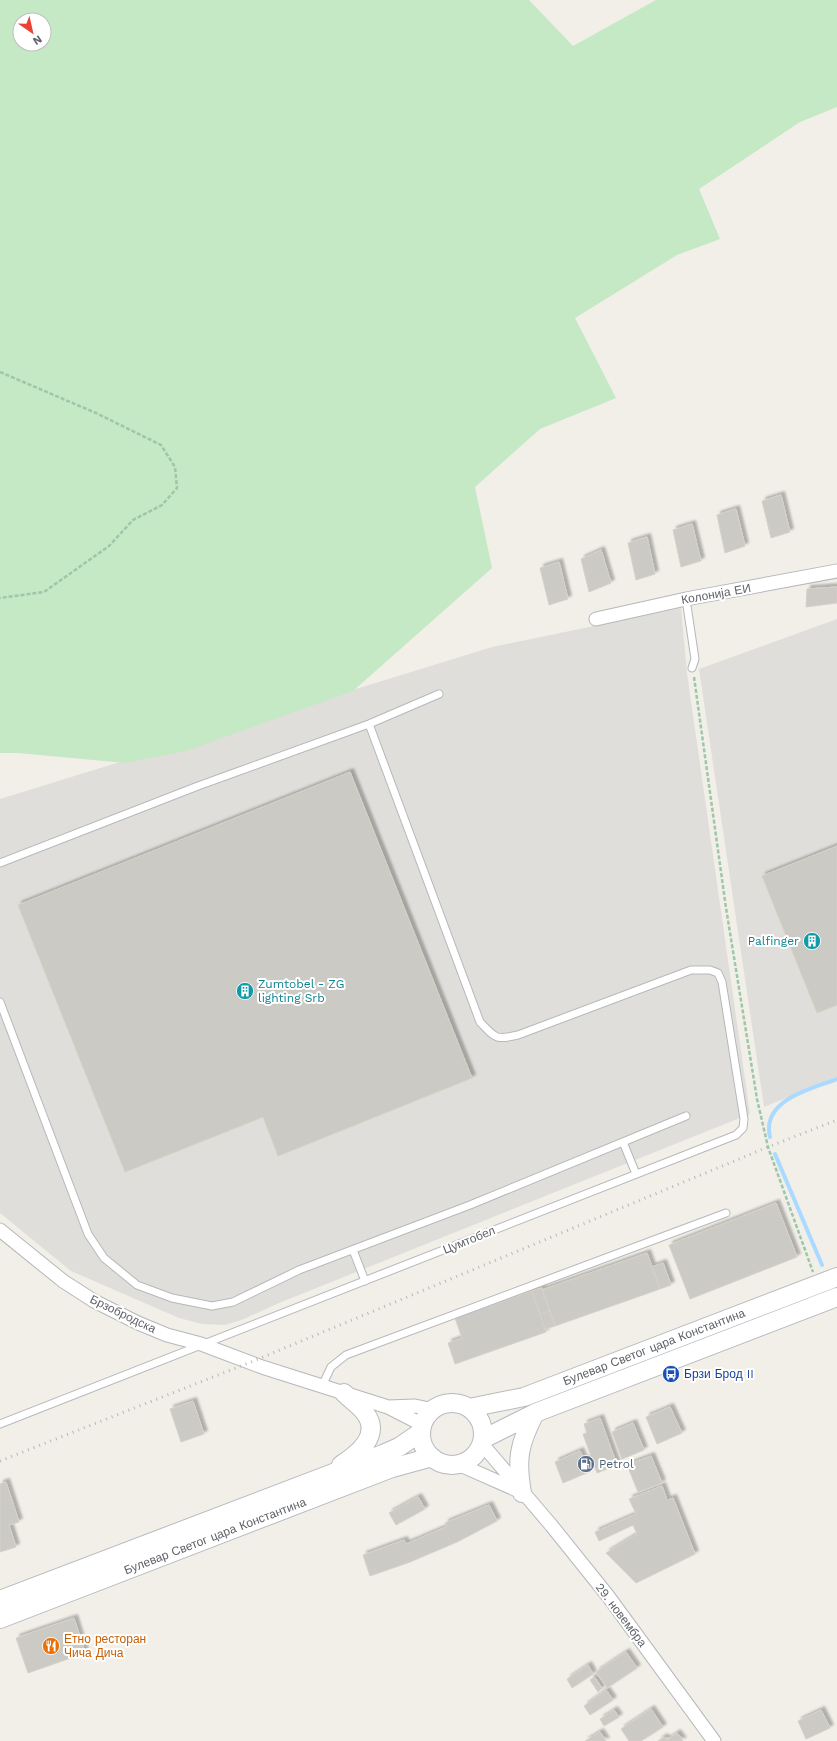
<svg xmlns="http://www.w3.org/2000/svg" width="837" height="1741" viewBox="0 0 837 1741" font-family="'Work Sans',sans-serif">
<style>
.industrial{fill:#e0deda}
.green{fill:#c5e8c5;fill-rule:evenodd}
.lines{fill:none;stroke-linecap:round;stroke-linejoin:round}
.stream{stroke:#aadaff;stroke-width:4}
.building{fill:#cccac5;stroke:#d6d1c6;filter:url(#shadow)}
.service-casing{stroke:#b5b8bc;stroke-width:9}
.minor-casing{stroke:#b5b8bc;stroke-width:15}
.secondary-casing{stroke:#b6babf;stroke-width:20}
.path{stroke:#9cc7a9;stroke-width:2.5;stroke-dasharray:4 2;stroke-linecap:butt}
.service{stroke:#fff;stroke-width:7}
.minor{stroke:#fff;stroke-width:13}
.secondary{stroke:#fff;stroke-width:18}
.rail{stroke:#b6b7b8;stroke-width:3;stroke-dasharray:1 5;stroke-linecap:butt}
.labels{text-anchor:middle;stroke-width:4;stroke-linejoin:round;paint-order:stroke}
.street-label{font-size:12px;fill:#5f6368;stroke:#fff}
.culture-label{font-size:12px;fill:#0d838f;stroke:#fff;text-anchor:end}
.transit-label{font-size:12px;fill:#164399;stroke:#fff;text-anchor:start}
.service-label{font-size:12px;fill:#4e5e75;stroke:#fff;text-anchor:start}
.food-label{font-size:12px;fill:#c56008;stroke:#fff;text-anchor:start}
</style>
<defs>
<filter id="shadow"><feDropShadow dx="3.5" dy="-3.5" stdDeviation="1" flood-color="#0004"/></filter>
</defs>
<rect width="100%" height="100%" fill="#f1efe8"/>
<path class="industrial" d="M681 608 687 673 750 1114 279 1303 244 1319 225 1325 202 1324 179 1318 71 1271 0 1213V799L492 647Z
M837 619V1077L764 1107 699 669Z"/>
<path class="green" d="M0 0H529L573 46 656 0H837V107L800 122 699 189 720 239 677 255 575 318 616 398 540 429 475 487 492 568 353 691 186 751 125 763 18 753H0ZM20 20H44V44H20Z"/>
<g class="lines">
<path class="stream" d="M770 1137C761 1100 811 1089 837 1079
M775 1154 822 1265"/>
</g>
<path class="building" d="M781 495 790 532 771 538 762 501Z
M736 509 745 546 725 553 717 515Z
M692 524 701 561 681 567 673 530Z
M647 537 655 574 636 580 628 543Z
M601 550 611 583 589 592 581 559Z
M559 562 568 599 549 605 540 568Z
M837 587V603L806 607 807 589Z
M350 772 472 1078 278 1156 263 1117 125 1172 18 905Z
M837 846V1005L817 1013 762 876Z
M776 1203 797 1257 690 1299 669 1245Z
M647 1253 660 1289 555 1326 542 1290Z
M663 1263 671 1285 660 1289 652 1267Z
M542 1288 550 1311 540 1314 532 1291Z
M532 1291 546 1332 455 1364 448 1343 462 1338 455 1318Z
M550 1311 555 1326 545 1329 540 1314Z
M193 1401 204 1434 181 1442 170 1409Z
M670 1407 682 1433 657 1444 646 1417Z
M600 1418 617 1465 597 1473 583 1434 587 1433 584 1424Z
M633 1423 644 1450 622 1459 612 1432Z
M580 1451 584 1460 591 1458 595 1467 588 1469 589 1472 563 1483 555 1462Z
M651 1456 662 1483 638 1492 627 1465Z
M6 1482 19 1522 9 1525 16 1547 0 1552V1484Z
M662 1486 667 1500 673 1498 695 1554 636 1583 606 1553 637 1534 633 1525 599 1541 595 1532 636 1514 629 1499Z
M418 1497 425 1509 396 1525 389 1513Z
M489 1505 497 1521 457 1542 410 1562 370 1576 363 1555 404 1540 406 1544 446 1527 445 1523Z
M74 1618 85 1653 28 1673 16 1638Z
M626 1652 637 1668 607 1688 596 1672Z
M588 1665 593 1674 572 1688 567 1679Z
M594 1677 602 1688 598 1692 590 1680Z
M606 1690 613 1700 590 1715 584 1706Z
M651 1709 663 1727 641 1741H629L621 1729Z
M614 1710 619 1717 604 1726 600 1719Z
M821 1710 830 1728 806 1739 798 1721Z
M600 1732 606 1741H585Z
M677 1733 683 1741H658L664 1737 667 1740Z"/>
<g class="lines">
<defs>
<path id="service" d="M686 599 695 659 692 668
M0 863 198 786 369 724 439 694
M0 1002 88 1234 104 1258 137 1285 172 1298 212 1306 233 1302 299 1270 470 1205 686 1116
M623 1142 636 1174
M353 1250 365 1281
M322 1386 331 1367 346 1355 726 1213
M0 1424 736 1135 743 1128 744 1119 722 982 718 973 710 970H691L518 1035C496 1040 496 1039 480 1022L369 724"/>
<path id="minor" d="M596 619 686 599 837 571
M0 1230 63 1281 94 1301 138 1323 167 1335 201 1344 262 1367 388 1407 423 1425
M388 1407 415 1406 434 1410
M482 1444 551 1525 608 1596 714 1741
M458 1464 519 1491"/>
<path id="secondary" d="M421 1434a31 31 0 1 1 62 0a31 31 0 1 1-62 0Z
M469 1408 524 1397 837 1277
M483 1439 535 1413 837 1297
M341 1465C358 1454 382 1435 365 1413 360 1406 351 1400 344 1393
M522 1493C516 1459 519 1444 535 1413
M0 1600 383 1454 399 1447 421 1432
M0 1619 392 1468 432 1457"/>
</defs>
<use href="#service" class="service-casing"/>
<use href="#minor" class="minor-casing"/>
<use href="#secondary" class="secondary-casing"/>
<path class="path" d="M0 372 96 413 161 445 175 467 177 488 162 505 133 520 109 546 44 592 0 598
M694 677 726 908 757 1099 768 1147 813 1272"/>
<use href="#service" class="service"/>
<use href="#minor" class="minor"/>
<use href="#secondary" class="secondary"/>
<path class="rail" d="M0 1461 251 1362 768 1147 837 1120"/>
</g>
<defs>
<symbol id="building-disc" viewBox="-11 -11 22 22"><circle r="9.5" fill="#0f9aa8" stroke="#fff"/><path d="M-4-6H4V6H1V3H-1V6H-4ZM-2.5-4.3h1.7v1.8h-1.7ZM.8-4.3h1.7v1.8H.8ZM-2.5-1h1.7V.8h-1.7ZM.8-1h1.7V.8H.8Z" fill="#fff"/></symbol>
<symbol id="bus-disc" viewBox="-11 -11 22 22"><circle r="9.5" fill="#1a4fb4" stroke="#fff"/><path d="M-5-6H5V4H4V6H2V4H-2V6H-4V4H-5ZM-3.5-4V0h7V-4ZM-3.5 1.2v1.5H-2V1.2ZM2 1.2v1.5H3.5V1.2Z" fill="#fff"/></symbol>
<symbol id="fuel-disc" viewBox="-11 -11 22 22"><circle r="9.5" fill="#5c6f8a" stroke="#fff"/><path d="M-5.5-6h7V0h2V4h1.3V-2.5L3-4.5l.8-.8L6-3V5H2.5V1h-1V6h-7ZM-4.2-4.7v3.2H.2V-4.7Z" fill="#fff"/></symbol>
<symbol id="restaurant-disc" viewBox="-11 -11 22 22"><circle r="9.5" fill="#e8710a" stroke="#fff"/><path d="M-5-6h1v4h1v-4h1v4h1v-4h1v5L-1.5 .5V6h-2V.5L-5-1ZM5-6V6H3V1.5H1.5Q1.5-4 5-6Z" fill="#fff"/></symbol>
</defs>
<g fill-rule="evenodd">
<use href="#building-disc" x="802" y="931" width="20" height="20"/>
<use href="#building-disc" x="235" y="981" width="20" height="20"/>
<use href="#bus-disc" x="661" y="1364" width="20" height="20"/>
<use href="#fuel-disc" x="576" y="1454" width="20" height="20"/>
<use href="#restaurant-disc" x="41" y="1636" width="20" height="20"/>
</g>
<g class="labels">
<g class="street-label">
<text transform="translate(716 594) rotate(-10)" y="4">Колонија ЕИ</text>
<text transform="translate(469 1240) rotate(-22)" y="4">Цумтобел</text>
<text transform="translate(123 1314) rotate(26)" y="4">Брзобродска</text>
<text transform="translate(654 1347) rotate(-21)" y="4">Булевар Светог цара Константина</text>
<text transform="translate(215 1536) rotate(-21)" y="4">Булевар Светог цара Константина</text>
<text transform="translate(621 1615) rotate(53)" y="4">29. новембра</text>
</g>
<g class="culture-label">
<text x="799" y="945">Palfinger</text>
<text x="258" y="988" text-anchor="start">Zumtobel - ZG<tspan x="258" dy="14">lighting Srb</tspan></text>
</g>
<g class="transit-label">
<text x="684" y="1378">Брзи Брод II</text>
</g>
<g class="service-label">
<text x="599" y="1468">Petrol</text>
</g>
<g class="food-label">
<text x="64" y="1643">Етно ресторан<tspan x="64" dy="14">Чича Дича</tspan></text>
</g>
</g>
<g transform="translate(32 32) rotate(146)"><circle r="19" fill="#ffffff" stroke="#bfc1c3"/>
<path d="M0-3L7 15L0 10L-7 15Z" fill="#ea4335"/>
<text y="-6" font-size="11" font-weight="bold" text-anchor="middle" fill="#5f6368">N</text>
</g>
</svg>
